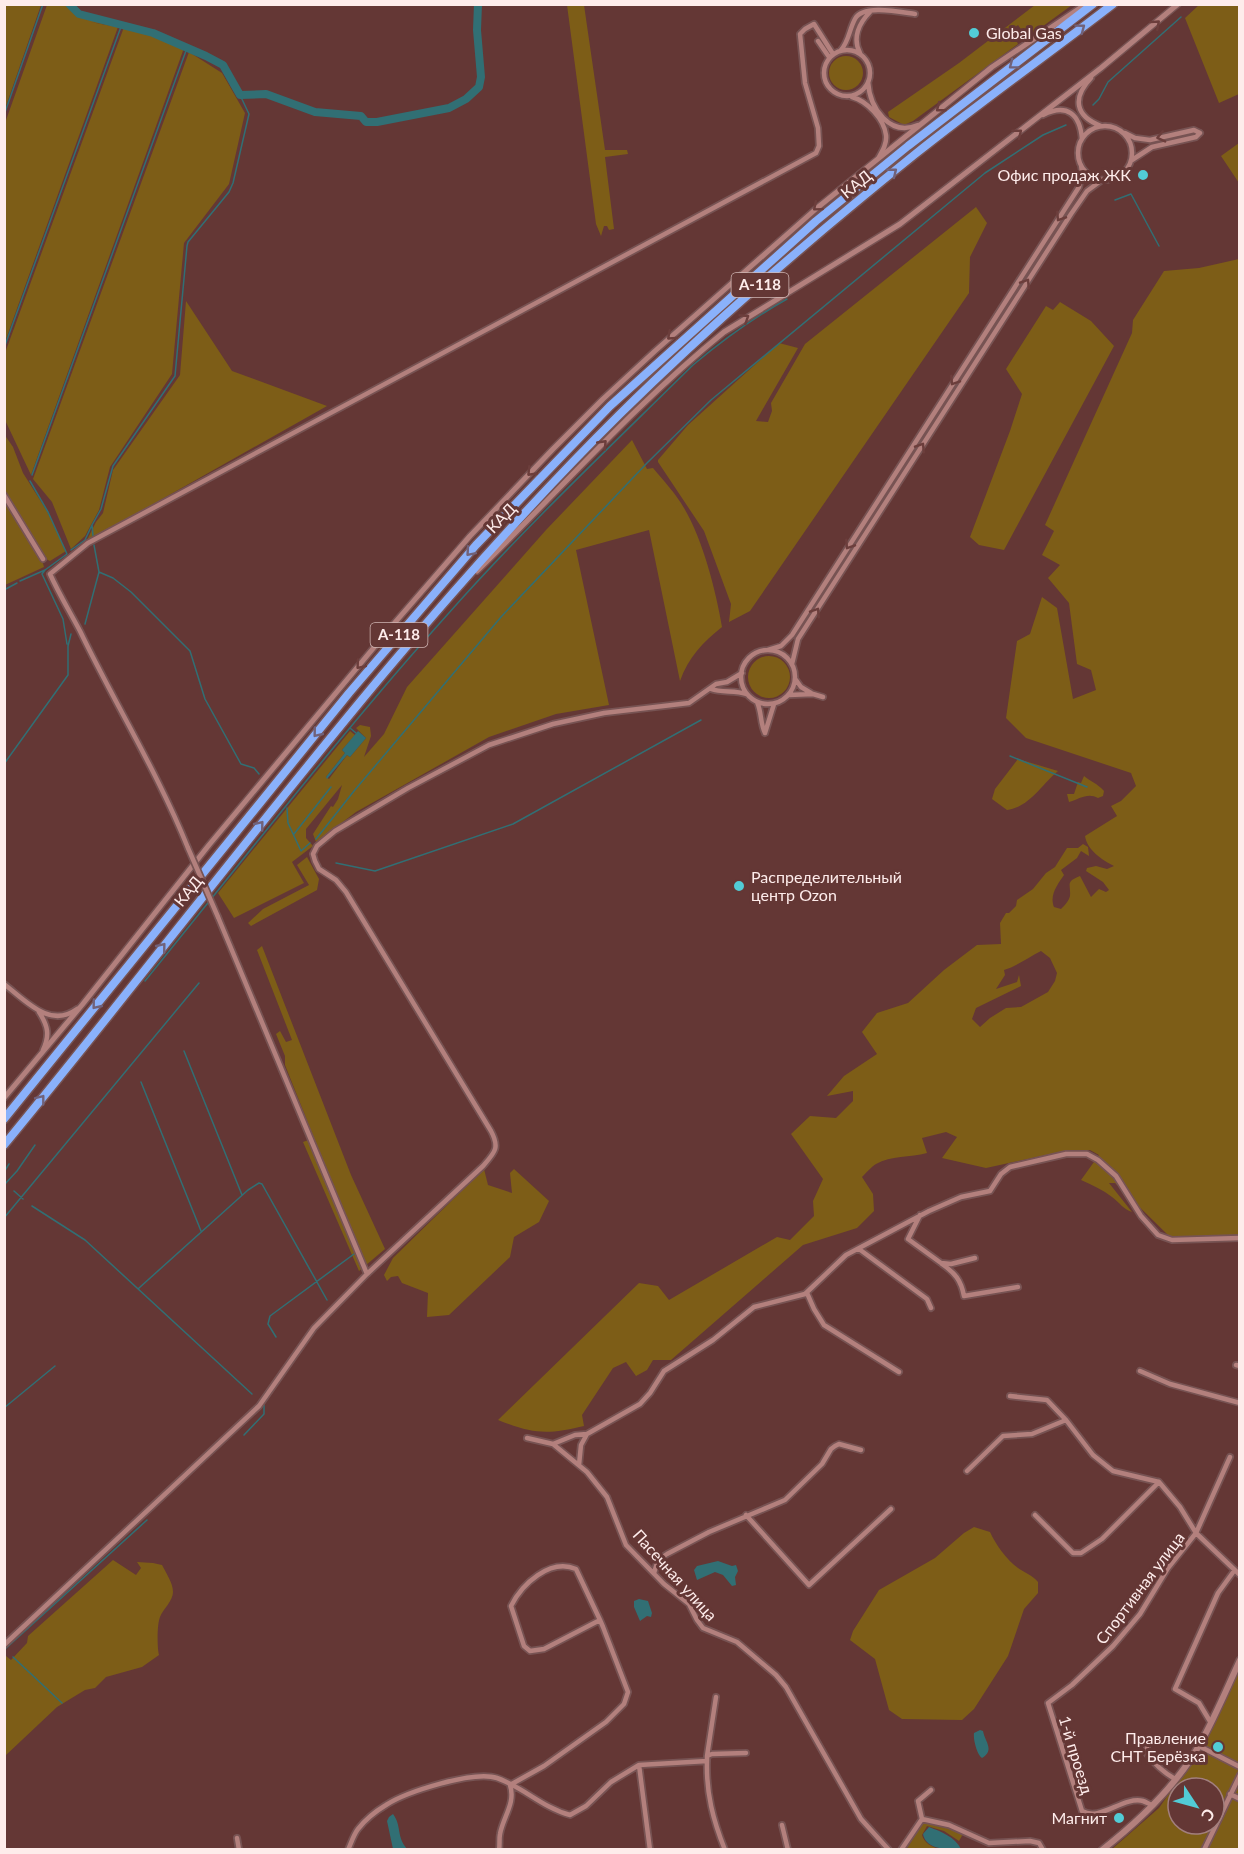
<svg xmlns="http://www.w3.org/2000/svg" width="1244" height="1854" viewBox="0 0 1244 1854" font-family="Lato,sans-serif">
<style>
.green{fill:#7d5d17;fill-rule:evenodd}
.water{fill:#316f74}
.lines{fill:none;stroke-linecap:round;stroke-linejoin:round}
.stream{stroke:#316f74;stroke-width:1.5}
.river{stroke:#316f74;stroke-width:8}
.minor-casing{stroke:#775353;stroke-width:8}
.tertiary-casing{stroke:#775353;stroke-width:8}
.secondary-casing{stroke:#775353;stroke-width:9}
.motorway-casing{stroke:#775353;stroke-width:11}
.minor{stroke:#b3807d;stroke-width:4.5}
.tertiary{stroke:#b3807d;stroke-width:5}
.secondary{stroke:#b3807d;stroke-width:6}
.motorway{stroke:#8ab1fb;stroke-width:8}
.minor-bridge-casing{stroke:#775353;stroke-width:8;stroke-linecap:butt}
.minor-bridge{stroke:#b3807d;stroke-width:4.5}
.oneway{stroke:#6c3e3c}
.oneway2{stroke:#71627a}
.poi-dot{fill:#52ccd6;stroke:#643735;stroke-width:2}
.labels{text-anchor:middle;stroke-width:6;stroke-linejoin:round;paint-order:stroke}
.shield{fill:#643735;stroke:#d0b6b4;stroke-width:1.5}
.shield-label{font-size:15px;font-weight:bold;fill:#feeceb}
.poi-label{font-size:16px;fill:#feeceb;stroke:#643735;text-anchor:end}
.street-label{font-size:16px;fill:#feeceb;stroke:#643735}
</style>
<rect width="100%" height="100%" fill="#643735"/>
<path class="green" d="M5 4 41 5 5 109 4 5Z
M1200 4 1239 5V94L1219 103 1185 18Z
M47 5H73L81 12 143 27 169 38 199 53 184 48 31 475 5 420V353L124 27 90 22 118 27 5 342V123Z
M567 5H584L605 150H627L628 154 605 157 614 229 609 230 607 226H604L601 236 596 224Z
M1035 5H1072L1024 40 1021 39 1023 32 1018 25 1011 30 1018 44 913 121 904 125 889 117 888 112 959 63Z
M189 52 222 73 245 113 229 184 184 243 172 374 110 467 99 510 85 536 71 549 52 502 33 479Z
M829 73a17 17 0 1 1 34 0a17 17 0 1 1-34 0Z
M1239 143V183L1221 156Z
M976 207 987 223 970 257 969 293 750 611 729 622 731 604 704 531 658 462V460L688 425 779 343 798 348 756 421 768 422 772 411 771 403 805 344Z
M1239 259V1235L1170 1237 1115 1183H1109L1132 1212C1123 1209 1120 1203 1112 1197 1103 1190 1092 1185 1081 1180L1099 1155 1090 1150 1046 1155 986 1168 942 1158 957 1137 946 1132 922 1138 927 1153C910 1158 891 1155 876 1164 871 1167 866 1173 862 1177L873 1194 874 1211 857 1228 803 1245 671 1360H653L647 1370 636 1376 626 1362 613 1368 582 1415 584 1426C547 1435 533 1434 498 1420L639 1283 658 1286 669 1300 777 1237 790 1240 814 1216 813 1201 823 1179 791 1134 810 1116 836 1118 853 1101V1091L827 1096 844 1076 877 1054 862 1032 877 1013 908 1003 944 970 977 945 1001 944 1000 923 1006 913H1009L1016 906 1017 900 1033 889 1046 873 1055 867 1067 848H1078L1083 844 1088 847 1089 856 1081 851 1077 858 1061 870 1064 875C1058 884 1049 895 1054 907L1061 909C1064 906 1069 901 1070 896 1071 884 1065 882 1080 876L1091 897 1099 889 1106 892 1109 890 1103 882 1086 871 1087 868 1096 866 1107 869 1114 866C1102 860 1087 850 1085 836L1117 816 1111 806 1121 801 1136 786 1131 773 1026 738 1006 718 1017 641 1030 634 1042 597 1057 608 1073 699 1096 690 1091 670 1077 664 1069 603 1048 578 1060 565 1042 555 1054 531 1045 525 1132 333 1133 320 1164 271 1199 268ZM1041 951 1050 958 1057 973 1055 981 1048 992 1021 1007 1006 1008 990 1018 980 1027 972 1019 976 1008 1021 986 1019 975 1017 982 996 989 1005 975 1004 970C1017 966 1029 957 1041 951Z
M186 301 232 371 327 406 86 542 96 522 103 513 113 470 180 375Z
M1060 302 1091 321 1114 346 1004 550 979 545 970 537 1010 431 1022 394 1006 369 1046 306 1053 310Z
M4 434 13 447 23 473 47 511 66 551 50 561 44 558 42 560 44 567 5 585Z
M632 440 647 469 653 468C664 481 676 494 684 508 703 540 716 591 722 627 703 642 688 658 680 681L649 530 576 550 609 705 556 714 489 737 356 812 316 842 313 834 331 806 333 807 338 799 342 785 306 829V838L313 846 292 862 304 883 234 918 218 893 350 731 355 735 342 750 345 753 326 777 329 779 347 755 350 757 366 738 356 728 360 725 370 727 371 736 364 757 384 734 407 687 546 530Z
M748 677a21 21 0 1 1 42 0a21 21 0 1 1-42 0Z
M1018 759 1058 771C1042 784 1030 807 1007 810L992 799 995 789Z
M1084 776C1091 782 1097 783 1104 791L1103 796 1098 798C1088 792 1079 799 1069 802L1067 794H1074L1078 782 1081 783Z
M307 857 319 879 317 890 251 926 248 923 263 909 309 885 297 865Z
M262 946 351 1175 385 1249 359 1271 303 1142 314 1138 285 1065V1056L276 1034 280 1031 286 1042 292 1040 257 950Z
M484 1169 488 1185 512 1193 510 1173 514 1169 549 1201 539 1222 514 1237 510 1257 449 1315 427 1317 428 1293 402 1283 398 1276 391 1277 387 1281 384 1275 393 1258Z
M974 1527 990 1532C996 1545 1006 1559 1018 1568 1025 1573 1032 1575 1038 1582V1593L1024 1609 1008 1656 974 1709 962 1720 902 1719 889 1710 875 1659 850 1640 853 1631 879 1590 935 1558 964 1533Z
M113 1560 136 1575 141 1568 137 1562 153 1563 162 1565C166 1573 173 1583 173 1592 173 1601 163 1609 160 1617 157 1624 157 1647 159 1655L142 1667 106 1677 95 1688 85 1690 57 1707 5 1756V1658L6 1656 11 1660 27 1643 28 1636Z
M1239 1665V1849L1111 1850 1159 1808 1198 1752ZM1178 1788H1214V1824H1178Z
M924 1821 942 1825 963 1834 959 1841 944 1831 927 1826 922 1835C924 1843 932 1847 939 1849L906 1850Z"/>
<path class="water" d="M358 731 366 738 350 757 347 755 327 779 326 777 345 753 342 750Z
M718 1561 732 1566 736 1565 738 1571 735 1577 736 1585 732 1586 723 1575 715 1572 697 1580 694 1570 697 1566Z
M639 1599 648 1601 652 1613 651 1617 647 1616 640 1621 634 1607V1601Z
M980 1730 983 1731C985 1742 995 1750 982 1758 977 1755 973 1739 974 1733Z
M393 1814C402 1826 396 1836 407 1849H393L387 1821 389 1817Z
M929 1827C942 1832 955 1837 961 1849 948 1850 926 1850 923 1834Z"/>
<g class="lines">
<path class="stream" d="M1093 105 1099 99 1108 82 1181 17
M4 115 43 4
M1115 200 1131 194 1159 246
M4 348 122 24
M32 475 187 48
M30 481 48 512 67 554 45 570
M92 525 101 509 113 466 175 376 187 246 188 242 229 192 233 183 249 114 240 95
M71 550 85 540 92 525 93 536
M99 572 113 578 131 592 190 651 205 699 241 764 254 768 259 774
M20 581 45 570 42 574 63 619 67 644
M4 590 17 583
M85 624 99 572 94 545
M350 728 356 733
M1010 756 1087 787
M4 764 68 675V646L71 634
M287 808 288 823 301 851 310 843
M294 834 331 787
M316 839 354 791 501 617 647 463 711 400 985 173 1043 135 1066 125
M336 863 375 871 513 824 701 720
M145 981C245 858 342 732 448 614 525 527 611 446 693 365 723 340 753 318 787 299
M184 1051 242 1195
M141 1082 201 1231
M4 1172 9 1164
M5 1184 17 1171 35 1145
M14 1191 23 1199
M32 1206 85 1240 252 1394
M4 1218 199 983
M139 1288 248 1190 259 1183 262 1184 327 1300
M276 1337 268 1324 270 1316 354 1254
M4 1408 55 1366
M244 1435 264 1414V1405
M4 1650 147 1520
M13 1657 62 1703"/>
<path class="river" d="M69 4 79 14 153 33 206 56 223 65 240 95 266 94 315 112 361 116 366 122H377L449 108 466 99 479 87 481 77 477 30 478 4"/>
<defs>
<path id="minor" d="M818 41 829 57
M824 73a23 23 0 1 1 46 0a23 23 0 1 1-46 0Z
M841 50C849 41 849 30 855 19 863 4 900 12 915 14
M860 53C852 38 859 23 870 12
M1091 78C1072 98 1075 116 1101 126
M868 82C870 109 890 137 918 125
M852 97C867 101 884 119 886 135 887 143 883 150 879 157
M1043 115C1067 103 1080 114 1082 139
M1078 153a27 27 0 1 1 54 0a27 27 0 1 1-54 0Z
M1125 133 1135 138 1150 140 1194 130 1200 133
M1132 160 1152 147 1196 137 1200 133
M4 495 43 559
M741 677a27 27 0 1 1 54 0a27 27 0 1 1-54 0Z
M768 650 781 646 792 635 1079 187 1082 172 1081 165
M792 664 798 639 1071 214 1087 191 1102 180
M796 680 801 687 811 693
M711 689C722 693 735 690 746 694
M789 695 813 694 823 697
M757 702C762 713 760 723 765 733
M765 733 774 704
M188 848C158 773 115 704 80 631 70 612 59 594 50 574L88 543 816 153 819 146 818 128 805 83 800 34 805 29 814 24 833 54
M218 917 367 1274
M4 984C26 1001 50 1029 77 1009
M39 1012C48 1026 50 1035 43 1050
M920 1215 908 1239 941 1263 951 1264 975 1258
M859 1249 927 1299 931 1308
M942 1264C955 1273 961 1280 964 1296L1018 1287
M807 1293 814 1309 824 1325 899 1372
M1236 1365 1240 1366
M1140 1371 1170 1384 1240 1403
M1010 1396 1047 1400 1066 1420 1093 1455 1113 1471 1159 1482 1180 1507 1196 1533 1240 1575
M527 1438 553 1444 587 1472 607 1497 626 1545 664 1584 689 1604 697 1620 703 1628 737 1642 776 1675 786 1687 861 1819 889 1850
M553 1444 575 1435 587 1434
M579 1465 581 1445 587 1434 640 1404 650 1393 664 1371 713 1340 754 1307 805 1294 846 1255 929 1211 961 1197 990 1191 1001 1174 1010 1167 1066 1154H1087L1098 1160 1116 1176 1141 1216 1158 1235 1172 1240 1240 1238
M967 1471 1003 1436 1032 1434 1066 1420
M746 1515 809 1585 891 1509
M1035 1515 1073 1553H1081L1102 1539 1159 1482
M654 1573 658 1560 667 1554 709 1532 785 1500 822 1464 831 1449 835 1446 839 1444 861 1450
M4 1645 259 1406 314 1328 367 1274 483 1166C495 1152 500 1148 491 1131L346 892 336 880 319 869 315 861 313 854 317 846 335 831 408 788 489 745 553 724 604 713 689 703 716 684 727 682 742 673
M1211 1723 1199 1703 1175 1689 1218 1593 1234 1571
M1199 1746 1240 1767
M1147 1748V1754C1155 1765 1163 1772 1175 1779
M707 1756 716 1697
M707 1761C706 1793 713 1820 725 1850
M639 1765 650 1850
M510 1785 544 1766 606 1722 624 1704 628 1692 603 1627 600 1620 576 1569C550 1558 522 1584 511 1606L524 1646 530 1651 544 1649 600 1620
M1230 1794 1240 1799
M1152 1805C1149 1804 1146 1802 1143 1801 1123 1796 1100 1822 1082 1811L1048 1703 1072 1685 1113 1646 1140 1614 1168 1568 1196 1533 1230 1457
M922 1819 949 1825 989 1843 1030 1841 1039 1843 1043 1850
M782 1825 788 1850
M237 1838 239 1850
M348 1850C351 1843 354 1834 358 1829 365 1820 376 1811 386 1805 406 1792 474 1770 497 1778 523 1787 543 1808 570 1815L586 1806 611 1782 639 1765 707 1761V1756L712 1754 746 1753
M499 1850C500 1845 499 1839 500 1834 503 1817 516 1803 510 1785
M901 1850 922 1819 918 1801 931 1790
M1204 1850 1240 1775"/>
<path id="tertiary" d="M477 571C559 491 635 404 724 332L900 224 1101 68 1178 4
M4 1098 82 1005 209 845 391 627 470 536 553 449 603 399 655 351 817 208 992 67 1086 4"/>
<path id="secondary" d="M1102 1850C1139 1821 1177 1785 1200 1744 1215 1717 1227 1688 1240 1660"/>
<path id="motorway" d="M4 1119 349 693 476 545 610 406 816 221 908 146 1093 4
M4 1145C207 899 393 639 619 415 712 323 812 237 914 155 979 103 1047 55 1113 4"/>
</defs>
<use href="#minor" class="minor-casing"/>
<use href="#tertiary" class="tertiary-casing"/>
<use href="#secondary" class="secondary-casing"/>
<use href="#motorway" class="motorway-casing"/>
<use href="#minor" class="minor"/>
<use href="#tertiary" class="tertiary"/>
<use href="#secondary" class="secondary"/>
<use href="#motorway" class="motorway"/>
<defs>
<path id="minor-bridge" d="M188 848 218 917"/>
</defs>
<use href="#minor-bridge" class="minor-bridge-casing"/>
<use href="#minor-bridge" class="minor-bridge"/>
</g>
<defs><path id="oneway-chevron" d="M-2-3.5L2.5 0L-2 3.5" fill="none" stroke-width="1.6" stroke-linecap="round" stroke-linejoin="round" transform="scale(1.5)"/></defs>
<g class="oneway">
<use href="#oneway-chevron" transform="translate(1156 24) rotate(-42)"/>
<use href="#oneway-chevron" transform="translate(940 108) rotate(142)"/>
<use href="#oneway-chevron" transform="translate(1018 133) rotate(-38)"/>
<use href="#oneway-chevron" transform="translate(1161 137) rotate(167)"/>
<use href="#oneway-chevron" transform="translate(817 207) rotate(140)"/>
<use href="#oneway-chevron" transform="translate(1060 217) rotate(123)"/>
<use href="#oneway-chevron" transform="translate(1026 283) rotate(-57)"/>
<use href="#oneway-chevron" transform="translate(745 318) rotate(-33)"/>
<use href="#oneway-chevron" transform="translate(671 336) rotate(138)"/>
<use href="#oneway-chevron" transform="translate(954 381) rotate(123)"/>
<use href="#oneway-chevron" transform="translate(603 444) rotate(-46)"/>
<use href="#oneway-chevron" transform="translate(921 447) rotate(-57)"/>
<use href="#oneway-chevron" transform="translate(531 472) rotate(134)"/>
<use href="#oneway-chevron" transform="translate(849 545) rotate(123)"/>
<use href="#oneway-chevron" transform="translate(816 612) rotate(-57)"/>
<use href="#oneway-chevron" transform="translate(360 665) rotate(130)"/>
</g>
<g class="oneway2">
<use href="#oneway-chevron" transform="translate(1081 28) rotate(-37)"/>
<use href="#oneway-chevron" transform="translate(1013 65) rotate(143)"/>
<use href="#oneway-chevron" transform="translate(893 172) rotate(-39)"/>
<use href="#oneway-chevron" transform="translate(470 552) rotate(131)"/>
<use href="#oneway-chevron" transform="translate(317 733) rotate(129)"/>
<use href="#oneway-chevron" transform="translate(260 825) rotate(-51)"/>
<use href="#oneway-chevron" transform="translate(162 947) rotate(-51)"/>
<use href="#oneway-chevron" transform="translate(96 1005) rotate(129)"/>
<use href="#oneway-chevron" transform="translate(41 1099) rotate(-52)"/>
</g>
<g class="poi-dot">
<circle cx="974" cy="33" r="6"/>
<circle cx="1143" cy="175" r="6"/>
<circle cx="739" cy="886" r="6"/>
<circle cx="1218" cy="1747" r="6"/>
<circle cx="1119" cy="1818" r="6"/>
</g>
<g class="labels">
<g class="shield">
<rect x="731.5" y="273" width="57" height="24" rx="4.5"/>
<rect x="370.5" y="623" width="57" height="24" rx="4.5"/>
</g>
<g class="shield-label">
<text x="760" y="290">А-118</text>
<text x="399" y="640">А-118</text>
</g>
<g class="poi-label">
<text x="986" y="39" text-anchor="start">Global Gas</text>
<text x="1131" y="181">Офис продаж ЖК</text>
<text x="751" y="883" text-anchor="start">Распределительный<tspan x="751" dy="18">центр Ozon</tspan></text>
<text x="1206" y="1744">Правление<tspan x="1206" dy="18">СНТ Берёзка</tspan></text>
<text x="1107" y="1824">Магнит</text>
</g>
<g class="street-label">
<text transform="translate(856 184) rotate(-39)" y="6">КАД</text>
<text transform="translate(501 518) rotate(-46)" y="6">КАД</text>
<text transform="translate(188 891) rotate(-51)" y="6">КАД</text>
<text transform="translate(675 1575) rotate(48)" y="6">Пасечная улица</text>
<text transform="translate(1140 1588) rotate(-53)" y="6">Спортивная улица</text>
<text transform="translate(1076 1755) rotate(73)" y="6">1-й проезд</text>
</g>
</g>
<rect width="1244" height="1854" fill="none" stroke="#feeceb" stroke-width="12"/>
<g transform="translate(1196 1806) rotate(126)"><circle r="28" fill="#643735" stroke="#a27f7e" stroke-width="1.5"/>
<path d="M0-4.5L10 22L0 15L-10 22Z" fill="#52ccd6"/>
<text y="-9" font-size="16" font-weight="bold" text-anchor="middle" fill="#feeceb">С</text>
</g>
</svg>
